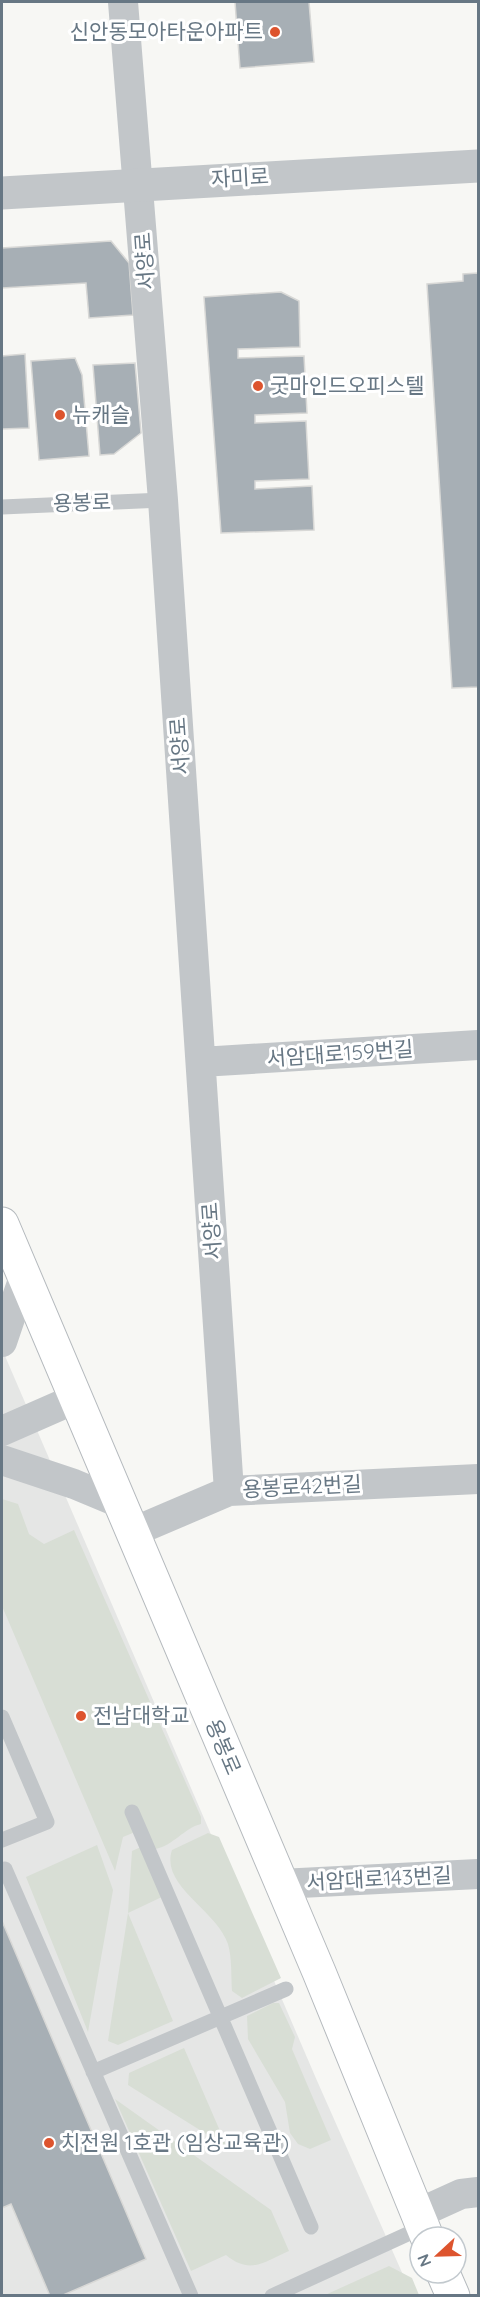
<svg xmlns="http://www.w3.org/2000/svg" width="480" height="2297" viewBox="0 0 480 2297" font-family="Quicksand,'Noto Sans KR',sans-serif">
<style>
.built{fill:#e5e6e5}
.green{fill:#d8ded5}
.building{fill:#a7afb5;stroke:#d8d8d6;stroke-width:1.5}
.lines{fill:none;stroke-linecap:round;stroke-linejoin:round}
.secondary-casing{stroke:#b5babe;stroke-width:35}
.service{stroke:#c2c6c9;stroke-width:15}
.minor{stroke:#c2c6c9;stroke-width:30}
.tertiary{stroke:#c2c6c9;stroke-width:33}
.secondary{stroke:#fff;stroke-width:33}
.poi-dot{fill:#dd542e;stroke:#fff;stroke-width:2}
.labels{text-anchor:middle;stroke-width:6;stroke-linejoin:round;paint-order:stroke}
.poi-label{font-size:21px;fill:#677784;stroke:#fff;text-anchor:start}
.street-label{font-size:21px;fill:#677784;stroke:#fff}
</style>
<rect width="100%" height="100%" fill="#f7f7f4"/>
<path class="built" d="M2 1349 318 2083 412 2295H2Z"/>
<path class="green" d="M2 1499 18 1504 29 1534 44 1544 74 1530 201 1817V1824C184 1828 173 1846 155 1849L145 1828 123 1837 115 1871 2 1606Z
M208 1833 219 1837 281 1978 242 1998 232 1991C231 1976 232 1958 228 1944 217 1910 160 1886 172 1850Z
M97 1845 113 1890 88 2032 26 1877Z
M143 1846 164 1896 128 1913 173 2021 118 2045 108 2041 128 1913 132 1851Z
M273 2003H279L295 2037 292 2049 331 2140 310 2149 298 2144 290 2133 285 2102 248 2039 247 2016Z
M184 2048 227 2147 128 2085 129 2073Z
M115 2099 271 2210 289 2251C264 2262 250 2275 226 2255L191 2271Z
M389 2266 412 2278 419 2295H325Z"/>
<path class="building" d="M235 2H309L314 62 240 68Z
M111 241 129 263 133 315 89 318 86 283 2 288V248Z
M478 273V687L452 688 427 284 463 281V274Z
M281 292 299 301 300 347 238 349V358L304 356 307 413 255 415V423L306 421 309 479 255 481V489L312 486 314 530 221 533 204 297Z
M25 354 29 428 2 429V356Z
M75 358 82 375 89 456 39 460 31 361Z
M135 363 141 433 114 454 100 455 93 365Z
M2 1921 146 2259 61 2296H50L11 2204 2 2208Z"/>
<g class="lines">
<defs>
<path id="secondary" d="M2 1224 319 1972 427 2237
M443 2273 453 2296"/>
</defs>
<use href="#secondary" class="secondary-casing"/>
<path class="service" d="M2 507 163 500
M2 1717 47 1822 2 1840
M132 1812 311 2227
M2 1871 5 1869 191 2296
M93 2072 286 1989
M272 2296 423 2227"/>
<path class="minor" d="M123 2 163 500 229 1491
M201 1062 478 1045
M2 1342 24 1277
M2 1431 75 1399
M2 1460 74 1484 122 1504
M133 1532 229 1491 478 1479
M280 1884 478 1874
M417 2214 461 2194 478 2192"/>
<path class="tertiary" d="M2 193 478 166"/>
<use href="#secondary" class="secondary"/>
</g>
<g class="poi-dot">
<circle cx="275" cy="32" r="6"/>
<circle cx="258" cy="386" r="6"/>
<circle cx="60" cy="415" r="6"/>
<circle cx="81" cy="1716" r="6"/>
<circle cx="49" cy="2143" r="6"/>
</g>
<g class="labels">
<g class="poi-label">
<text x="263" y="39" text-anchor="end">신안동모아타운아파트</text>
<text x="270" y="393">굿마인드오피스텔</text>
<text x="72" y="422">뉴캐슬</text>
<text x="93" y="1723">전남대학교</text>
<text x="61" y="2150">치전원 1호관 (임상교육관)</text>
</g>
<g class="street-label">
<text transform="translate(240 178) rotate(-3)" y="7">자미로</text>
<text transform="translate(145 261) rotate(-94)" y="7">서양로</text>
<text transform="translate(82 503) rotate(-2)" y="7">용봉로</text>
<text transform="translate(180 746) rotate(-94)" y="7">서양로</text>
<text transform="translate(340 1054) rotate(-4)" y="7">서암대로159번길</text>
<text transform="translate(212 1231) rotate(-94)" y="7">서양로</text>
<text transform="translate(302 1487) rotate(-3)" y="7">용봉로42번길</text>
<text transform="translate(223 1747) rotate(67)" y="7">용봉로</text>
<text transform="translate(379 1879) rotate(-3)" y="7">서암대로143번길</text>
</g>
</g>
<rect width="480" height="2297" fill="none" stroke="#677784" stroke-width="6"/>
<g transform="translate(438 2255) rotate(248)"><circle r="28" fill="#ffffff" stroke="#c2c9ce" stroke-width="1.5"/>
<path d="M0-4.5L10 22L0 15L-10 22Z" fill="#dd542e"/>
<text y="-9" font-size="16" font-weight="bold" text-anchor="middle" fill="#677784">N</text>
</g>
</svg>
